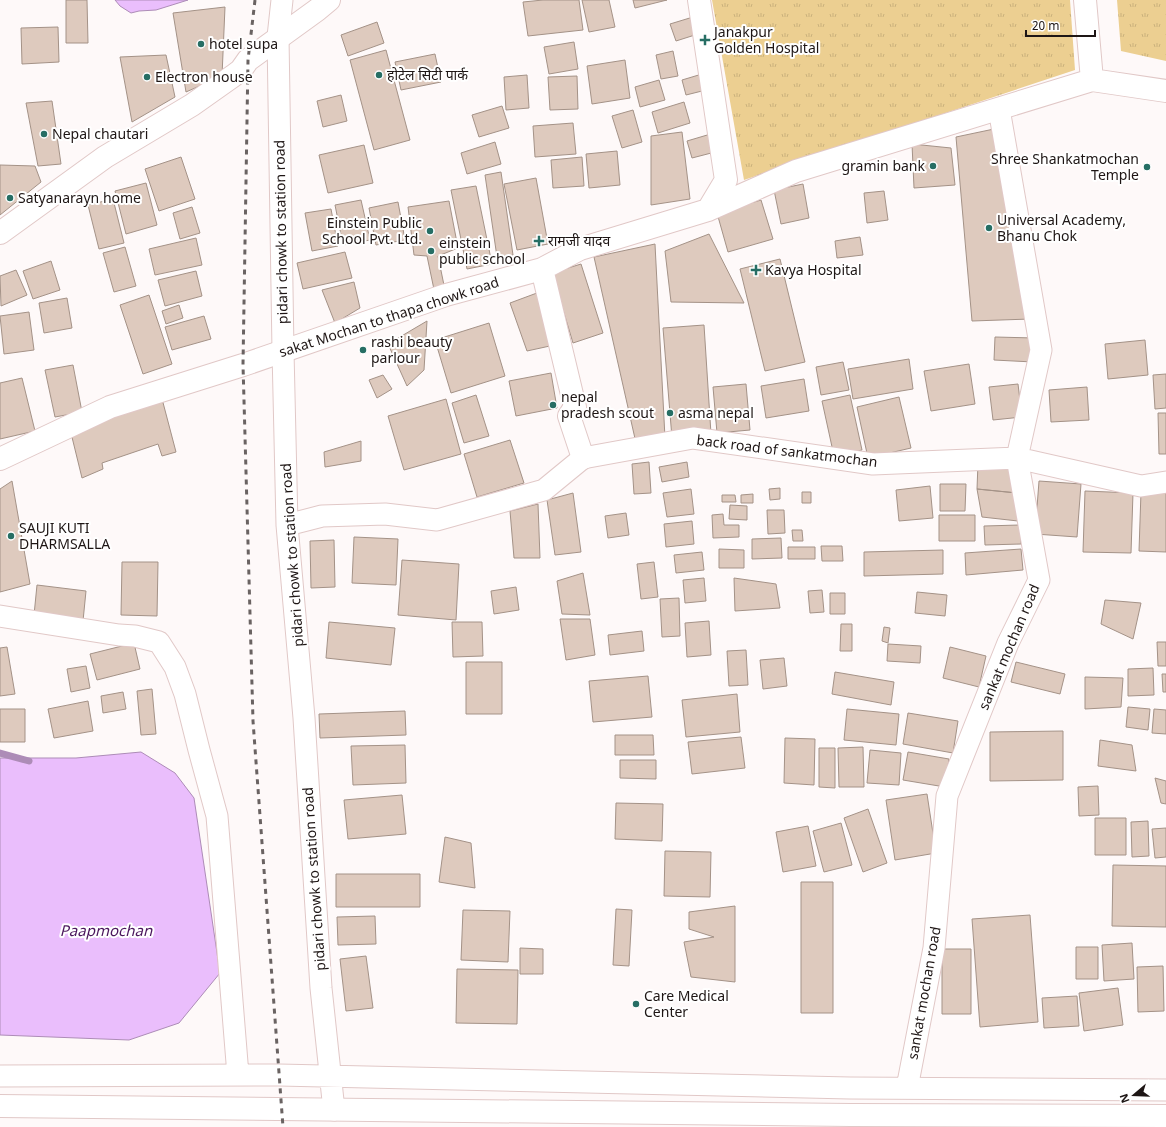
<svg xmlns="http://www.w3.org/2000/svg" width="1166" height="1127" viewBox="0 0 1166 1127" font-family="Georgia,'Noto Sans Devanagari',serif">
<style>
.park{fill:url(#park-tufts)}
.water{fill:#eabefc;stroke:#ad8cb7}
.lines{fill:none;stroke-linecap:round;stroke-linejoin:round}
.stream{stroke:#ad8cb7;stroke-width:7}
.building{fill:#decabe;stroke:#a49287}
.street-casing{stroke:#e1c8c7;stroke-width:23}
.secondary-casing{stroke:#e1c8c7;stroke-width:24}
.highway-casing{stroke:#e1c8c7;stroke-width:24}
.street{stroke:#fff;stroke-width:21}
.secondary{stroke:#fff;stroke-width:22}
.highway{stroke:#fff;stroke-width:22}
.rail{stroke:#6a6362;stroke-width:3;stroke-dasharray:5 5;stroke-linecap:butt}
.poi-dot{fill:#266e64;stroke:#fff;stroke-width:1.5}
.labels{text-anchor:middle;stroke-width:4;stroke-linejoin:round;paint-order:stroke}
.poi-label{font-size:14px;fill:#1e1615;stroke:#fff;text-anchor:start}
.street-label{font-size:14px;fill:#1e1615;stroke:#fff}
.water-label{font-size:15px;font-style:italic;fill:#4b165d;stroke:#fff}
</style>
<defs>
<pattern id="park-tufts" width="24" height="20" patternUnits="userSpaceOnUse"><rect width="24" height="20" fill="#eccf91"/><path d="M3 7l-1-3M5 7V3M7 7l1-3M15 17l-1-3M17 17v-4M19 17l1-3" fill="none" stroke="#cab17c"/></pattern>
</defs>
<rect width="100%" height="100%" fill="#fef9f9"/>
<path class="park" d="M712 0H1070L1075 70 744 180Z
M1117 0H1166V61L1121 51Z"/>
<path class="water" d="M115 0H188L156 10 139 11 131 13 120 6Z
M141 752 175 773 194 798 220 973 179 1023 129 1040 0 1035V758H76Z"/>
<g class="lines">
<path class="stream" d="M0 753 29 761"/>
</g>
<path class="building" d="M66 0H87L88 43H66Z
M543 0H579L583 30 528 36 523 2Z
M582 0H609L615 27 589 32Z
M633 0H667L635 8Z
M225 7 222 76 186 92 173 13Z
M693 17 698 34 676 41 670 24Z
M377 22 384 43 348 56 341 35Z
M58 27 59 62 22 64 21 28Z
M574 42 578 69 549 74 544 47Z
M386 50 410 140 374 150 350 60Z
M673 51 678 76 661 79 656 55Z
M435 54 441 82 401 90 395 62Z
M166 55 175 97 132 122 120 57Z
M625 60 630 98 592 104 587 66Z
M702 74 706 90 686 95 682 80Z
M527 75 529 108 506 110 504 77Z
M577 76 578 109 550 110 548 77Z
M659 80 665 100 640 107 635 87Z
M341 95 347 121 323 127 317 101Z
M52 101 61 164 38 166 26 103Z
M684 102 690 123 658 133 652 112Z
M502 106 509 128 479 137 472 115Z
M633 110 642 142 622 148 612 116Z
M573 123 576 154 535 157 533 126Z
M994 129 1030 319 972 321 956 137Z
M682 132 690 199 651 205V136Z
M714 133 719 151 692 158 687 141Z
M495 142 501 164 467 174 461 153Z
M912 144 951 148 955 185 914 188Z
M364 145 373 183 328 193 319 155Z
M617 151 620 185 589 188 586 154Z
M181 157 195 199 159 211 145 169Z
M582 157 584 186 553 188 551 160Z
M0 165 35 166 41 182 0 215Z
M501 172 513 255 497 257 485 175Z
M536 178 548 244 517 250 504 184Z
M146 183 157 225 126 234 115 191Z
M803 184 809 218 781 224 774 190Z
M476 186 492 264 467 269 451 190Z
M884 191 888 220 867 223 864 193Z
M113 199 124 243 99 249 88 205Z
M361 200 370 240 343 245 335 205Z
M761 200 773 239 728 252 717 213Z
M449 201 458 248 438 256 446 295 436 299 427 256 414 255 408 207Z
M398 202 405 240 376 245 369 208Z
M192 207 200 233 180 239 173 213Z
M331 209 338 246 312 251 305 213Z
M709 234 744 303 671 302 665 251Z
M860 237 863 255 837 258 835 241Z
M196 238 202 265 155 275 149 249Z
M655 244 665 438 636 443 594 257Z
M125 247 136 286 114 292 103 253Z
M345 252 352 278 303 289 297 263Z
M780 259 805 362 765 371 740 269Z
M51 261 60 290 33 299 23 271Z
M581 264 603 333 573 343 552 273Z
M16 270 27 295 1 306 0 276Z
M196 271 202 296 165 306 158 280Z
M354 282 360 308 335 323 322 290Z
M545 290 559 344 527 351 510 303Z
M149 295 172 364 143 374 120 305Z
M67 298 72 328 44 333 39 303Z
M179 305 183 318 166 324 162 311Z
M29 312 34 350 4 354 0 316Z
M204 316 211 339 172 350 165 327Z
M427 321 424 370 407 386 388 344Z
M489 323 505 376 451 393 435 340Z
M704 325 711 434 672 438 663 328Z
M995 337 1034 338 1033 362 994 360Z
M1145 340 1148 375 1108 379 1105 344Z
M909 359 913 389 853 399 848 369Z
M843 362 849 390 821 395 816 367Z
M969 364 975 404 931 411 924 371Z
M73 365 82 412 55 417 45 370Z
M551 373 557 408 516 416 509 381Z
M1166 374V408L1155 409 1153 375Z
M383 375 392 389 377 398 369 380Z
M22 378 35 431 0 439V383Z
M804 379 809 411 766 418 761 386Z
M746 384 750 430 717 433 713 387Z
M1018 384 1022 417 993 420 989 387Z
M1087 387 1089 420 1051 422 1049 390Z
M161 395 176 452 162 456 158 444 102 463 103 469 82 478 70 429Z
M476 395 489 436 464 443 452 403Z
M850 395 862 450 834 456 822 401Z
M899 397 911 448 868 458 857 407Z
M446 399 461 454 404 470 388 416Z
M1158 413H1166V454H1159Z
M510 440 524 483 477 497 464 454Z
M361 441V461L325 467 324 452Z
M649 462 651 493 634 494 632 464Z
M687 462 689 477 662 482 659 467Z
M978 463 1015 469 1017 493 977 489Z
M12 481 30 584 0 592V489Z
M1039 481 1081 484 1077 537 1035 534Z
M940 484H966L965 511H940Z
M930 486 933 518 899 521 896 490Z
M780 488V499L770 500 769 489Z
M691 489 694 514 667 517 663 493Z
M977 489 1017 493 1018 521 982 517Z
M1085 491 1133 493 1131 553 1083 552Z
M802 492H811V503H802Z
M1141 492 1166 493V552L1139 551Z
M573 493 581 552 555 555 547 500Z
M753 494V503H741V495Z
M722 495H735L736 502H722Z
M538 504 540 558H514L510 511Z
M730 505 747 506V520L729 519Z
M767 510H784L785 533 768 534Z
M626 513 629 535 608 538 605 516Z
M723 514 724 525H739V537L713 538 712 515Z
M939 515H975V541H939Z
M692 521 694 544 666 547 664 524Z
M1020 525 1021 544 985 545 984 526Z
M792 530H802L803 541H793Z
M354 537 398 539 396 585 352 583Z
M781 538 782 558 752 559V539Z
M334 540 335 587 311 588 310 541Z
M821 546H842L843 561H822Z
M788 547H815V559H788Z
M719 549 744 550V568H719Z
M1021 549 1023 570 966 575 965 553Z
M943 550V574L864 576V552Z
M702 552 704 570 676 573 674 555Z
M402 560 459 564 456 620 398 615Z
M122 562H158L157 616 121 615Z
M654 562 658 597 641 599 637 564Z
M583 573 590 615 562 614 557 581Z
M704 578 706 601 685 603 683 580Z
M734 578 776 584 780 608 735 611Z
M37 585 86 591 83 621 34 615Z
M516 587 519 610 494 614 491 591Z
M822 590 824 612 810 613 808 591Z
M917 592 947 595 945 616 915 613Z
M830 593H845V614H830Z
M679 598 680 636 662 637 660 599Z
M1105 600 1141 603 1133 639 1101 624Z
M560 619H590L595 655 566 660Z
M709 621 711 655 687 657 685 623Z
M329 622 395 628 391 665 326 658Z
M452 622H482L483 656 453 657Z
M841 624H852V651H840Z
M884 627 890 628 888 643 882 641Z
M642 631 644 651 610 655 608 635Z
M1157 642H1166V666H1158Z
M134 643 140 669 97 680 90 654Z
M888 644 921 646 920 663 887 661Z
M7 647 15 694 0 696V648Z
M950 647 986 656 979 687 943 678Z
M746 650 748 685 729 686 727 651Z
M784 658 787 686 763 689 760 660Z
M466 662H502V714H466Z
M1016 662 1065 674 1060 694 1011 682Z
M86 666 90 688 71 692 67 669Z
M1153 668 1154 695 1128 696V669Z
M835 672 894 682 891 705 832 694Z
M1162 674H1166V692H1163Z
M648 676 652 717 593 722 589 681Z
M1085 677 1123 678 1121 707 1085 709Z
M152 689 156 734 141 735 137 691Z
M123 692 126 709 103 713 101 696Z
M737 694 740 732 686 737 682 700Z
M88 701 93 731 54 738 48 709Z
M1128 707 1150 709 1148 730 1126 727Z
M0 709H25V742H0Z
M847 709 899 714 896 745 844 740Z
M1154 709 1166 710V734L1152 733Z
M405 711 406 735 320 738 319 714Z
M908 713 958 721 953 753 903 744Z
M1063 731V780L990 781V732Z
M615 735H653L654 755H615Z
M741 737 745 768 692 774 688 742Z
M785 738 815 739 814 785 784 783Z
M1100 740 1132 745 1136 771 1098 766Z
M405 745 406 783 353 785 351 746Z
M863 747 864 787H839L838 748Z
M819 748H835V788L819 787Z
M870 750 901 753 899 785 867 783Z
M908 752 949 759 945 787 903 780Z
M620 760H656V779L620 778Z
M1155 778 1166 781V804L1161 803Z
M1098 786 1099 815 1079 816 1078 787Z
M927 794 936 853 895 860 886 800Z
M402 795 406 834 348 839 344 800Z
M616 803 663 804 662 841 615 839Z
M868 809 887 863 863 872 844 818Z
M1095 818H1126V855H1095Z
M1148 821 1149 856 1132 857 1131 822Z
M841 823 852 865 824 872 813 831Z
M808 826 816 866 783 872 776 832Z
M1166 828V857L1155 858 1152 829Z
M445 837 471 843 475 888 439 882Z
M665 851 711 852 710 897 664 896Z
M1113 865 1166 866V927L1112 926Z
M336 874H420V907H336Z
M801 882H833V1013H801Z
M735 906V982L691 977 684 942 714 937 689 929V912Z
M616 909 632 910 629 966 613 965Z
M463 910 510 911 508 962 461 960Z
M1030 915 1038 1022 980 1027 972 919Z
M375 916 376 944 338 945 337 917Z
M1132 943 1134 979 1104 981 1102 945Z
M1076 947H1098V979H1076Z
M520 948 543 949V974H520Z
M942 949H971V1014H942Z
M366 956 373 1008 346 1011 340 959Z
M1163 966 1164 1011 1138 1012 1137 967Z
M457 969 518 970 517 1024 456 1023Z
M1118 988 1123 1025 1084 1031 1079 993Z
M1077 996 1079 1026 1044 1028 1042 998Z"/>
<g class="lines">
<defs>
<path id="street" d="M282 0 278 37 283 351 287 525 304 718 321 988 334 1110
M287 525 322 516 385 514 437 520 544 490 583 458 693 438 873 464 1017 458 1141 486 1166 482
M0 616 119 635 135 636 159 642 175 667 185 694 199 750 217 816 238 1075
M0 1076 279 1075 850 1088 1166 1090
M907 1088 934 948 947 796 1008 643 1039 580 1017 458 1041 350 999 109"/>
<path id="secondary" d="M699 0 726 180 708 210
M1092 80 1166 91
M0 233 105 157 192 105 233 76 241 70 248 60 317 10 329 0
M542 269 575 407 569 416 583 458
M0 459 110 407 243 365 446 295 542 269 580 249 708 210 796 171 1092 80 1085 0"/>
<path id="highway" d="M0 1106 851 1115 1166 1116"/>
</defs>
<use href="#street" class="street-casing"/>
<use href="#secondary" class="secondary-casing"/>
<use href="#highway" class="highway-casing"/>
<use href="#street" class="street"/>
<use href="#secondary" class="secondary"/>
<use href="#highway" class="highway"/>
<path class="rail" d="M255 0 248 60 243 365 253 721 283 1127"/>
</g>
<g class="poi-dot">
<path d="M703 34h4v4h4v4h-4v4h-4v-4h-4v-4h4z"/>
<circle cx="201" cy="44" r="4"/>
<circle cx="379" cy="75" r="4"/>
<circle cx="147" cy="77" r="4"/>
<circle cx="44" cy="134" r="4"/>
<circle cx="933" cy="166" r="4"/>
<circle cx="1147" cy="167" r="4"/>
<circle cx="10" cy="198" r="4"/>
<circle cx="989" cy="228" r="4"/>
<circle cx="430" cy="231" r="4"/>
<path d="M537 235h4v4h4v4h-4v4h-4v-4h-4v-4h4z"/>
<circle cx="431" cy="251" r="4"/>
<path d="M754 264h4v4h4v4h-4v4h-4v-4h-4v-4h4z"/>
<circle cx="363" cy="350" r="4"/>
<circle cx="553" cy="405" r="4"/>
<circle cx="670" cy="413" r="4"/>
<circle cx="11" cy="536" r="4"/>
<circle cx="636" cy="1004" r="4"/>
</g>
<g class="labels">
<g class="poi-label">
<text x="714" y="37">Janakpur<tspan x="714" dy="16">Golden Hospital</tspan></text>
<text x="209" y="49">hotel supa</text>
<text x="387" y="80">होटेल सिटी पार्क</text>
<text x="155" y="82">Electron house</text>
<text x="52" y="139">Nepal chautari</text>
<text x="1139" y="164" text-anchor="end">Shree Shankatmochan<tspan x="1139" dy="16">Temple</tspan></text>
<text x="925" y="171" text-anchor="end">gramin bank</text>
<text x="18" y="203">Satyanarayn home</text>
<text x="997" y="225">Universal Academy,<tspan x="997" dy="16">Bhanu Chok</tspan></text>
<text x="422" y="228" text-anchor="end">Einstein Public<tspan x="422" dy="16">School Pvt. Ltd.</tspan></text>
<text x="548" y="246">रामजी यादव</text>
<text x="439" y="248">einstein<tspan x="439" dy="16">public school</tspan></text>
<text x="765" y="275">Kavya Hospital</text>
<text x="371" y="347">rashi beauty<tspan x="371" dy="16">parlour</tspan></text>
<text x="561" y="402">nepal<tspan x="561" dy="16">pradesh scout</tspan></text>
<text x="678" y="418">asma nepal</text>
<text x="19" y="533">SAUJI KUTI<tspan x="19" dy="16">DHARMSALLA</tspan></text>
<text x="644" y="1001">Care Medical<tspan x="644" dy="16">Center</tspan></text>
</g>
<g class="street-label">
<text transform="translate(281 232) rotate(-91)" y="5">pidari chowk to station road</text>
<text transform="translate(389 317) rotate(-18)" y="5">sakat Mochan to thapa chowk road</text>
<text transform="translate(787 451) rotate(7)" y="5">back road of sankatmochan</text>
<text transform="translate(292 555) rotate(-94)" y="5">pidari chowk to station road</text>
<text transform="translate(1009 647) rotate(-67)" y="5">sankat mochan road</text>
<text transform="translate(314 879) rotate(-94)" y="5">pidari chowk to station road</text>
<text transform="translate(924 993) rotate(-80)" y="5">sankat mochan road</text>
</g>
<g class="water-label">
<text x="106" y="936">Paapmochan</text>
</g>
</g>
<g transform="translate(1134 1095) rotate(251)" stroke="#ffffff" stroke-width="3" paint-order="stroke">
<path d="M0-3L7 15L0 10L-7 15Z" fill="#1e1615"/>
<text y="-6" font-size="11" font-weight="bold" text-anchor="middle" fill="#1e1615">N</text>
</g>
<path d="M1026 30v6h69v-6" fill="none" stroke="#1e1615" stroke-width="2"/>
<text x="1032" y="30" font-size="12" fill="#1e1615" stroke="#ffffff" stroke-width="3" paint-order="stroke">20 m</text>
</svg>
